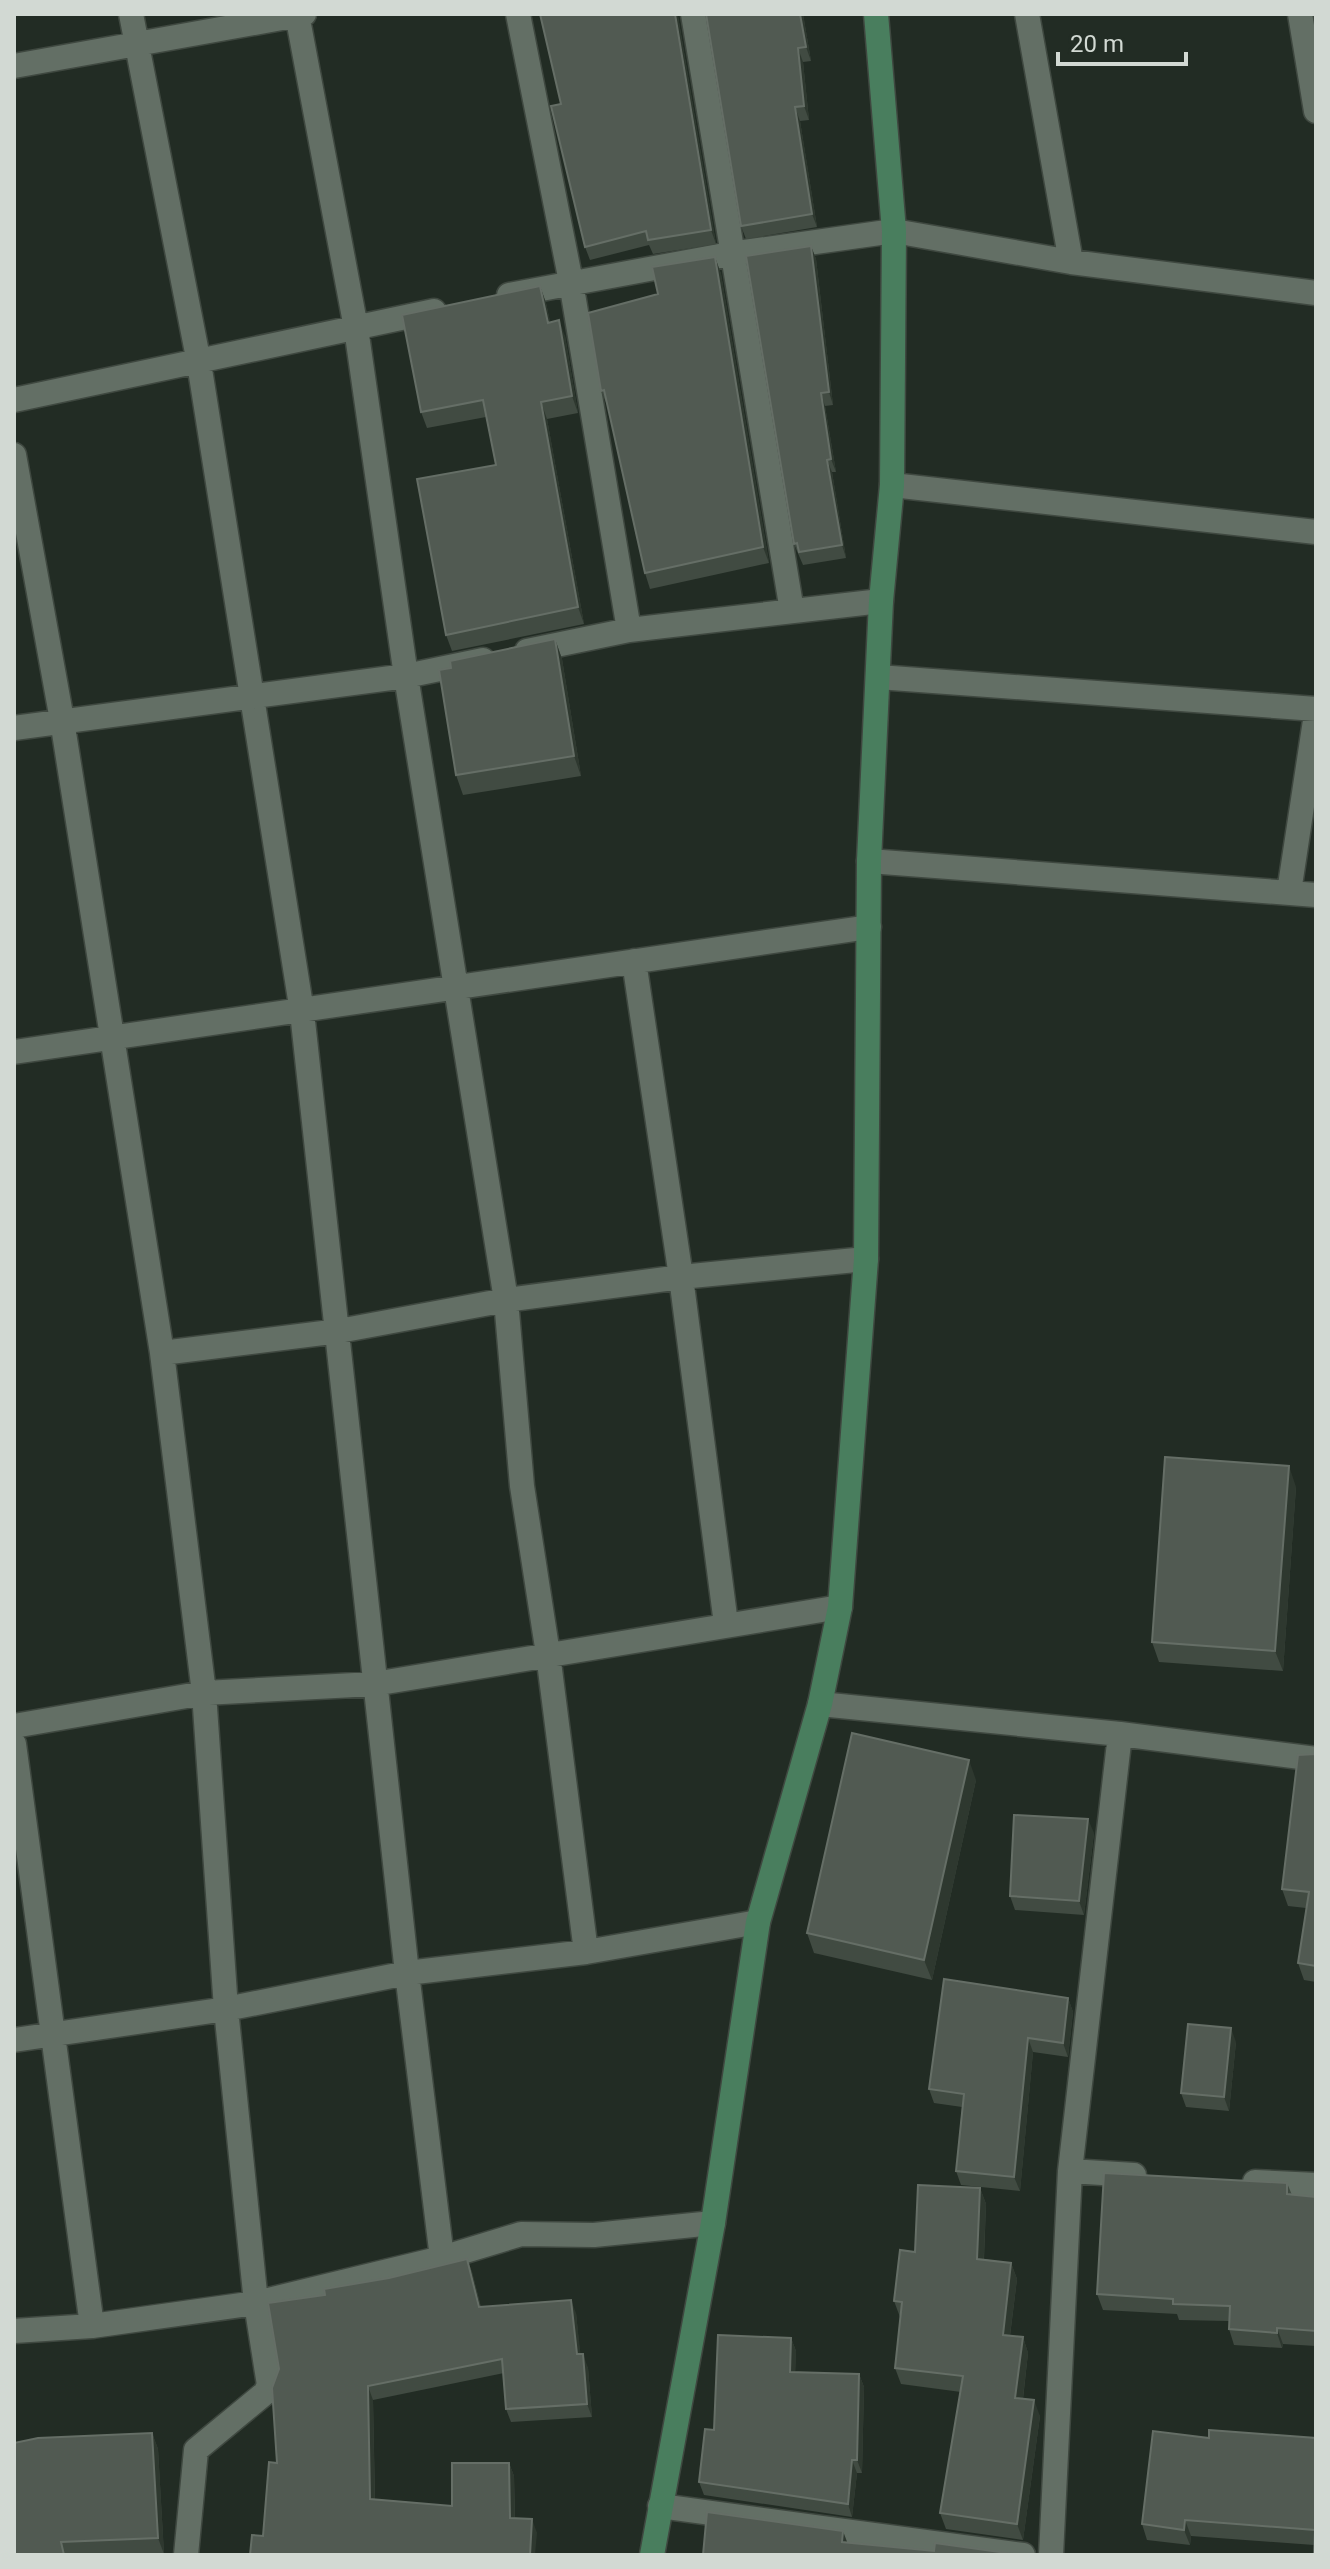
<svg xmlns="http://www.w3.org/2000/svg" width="1330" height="2569" viewBox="0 0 1330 2569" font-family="Roboto,sans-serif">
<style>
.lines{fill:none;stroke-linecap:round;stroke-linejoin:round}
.street-casing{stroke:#3f4840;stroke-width:27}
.secondary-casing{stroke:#3f4840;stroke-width:27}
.street{stroke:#636f65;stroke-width:24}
.secondary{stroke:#497e5e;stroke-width:24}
.wall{fill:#414b42}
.shaded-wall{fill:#2e382f}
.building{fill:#515a52;stroke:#656e66;stroke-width:2}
</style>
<rect width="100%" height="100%" fill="#222c24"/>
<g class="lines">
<defs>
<path id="street" d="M131 14 199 363 302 1012 407 1973 442 2258
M297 14 356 328 406 676 506 1300 522 1486 548 1654 586 1952
M518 14 571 282 629 630
M693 14 792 611
M1027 14 1071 262
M1300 14 1316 111
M14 66 304 14
M509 295 730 254 894 231 1071 262 1316 293
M14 400 434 311
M14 455 62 720 162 1353 204 1693 226 2009 256 2303 442 2258 521 2234 594 2235 713 2223
M892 485 1316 532
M527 651 629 630 881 601
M878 677 1316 709
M14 728 406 676 483 660
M869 861 1316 895
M1289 892 1316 714
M634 961 681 1277 726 1624
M14 1052 869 927
M162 1353 339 1331 506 1300 681 1277 866 1259
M820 1704 1120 1734 1316 1759
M14 1726 204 1693 374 1684 840 1607
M14 1744 92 2326 256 2303 269 2385 265 2393 196 2450 186 2555
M14 2040 226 2009 407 1973 586 1952 758 1922
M1070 2171 1134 2175
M1255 2182 1316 2185
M14 2331 92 2326
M660 2506 1023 2555
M1051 2555 1070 2171 1120 1734"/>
<path id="secondary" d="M652 2555 713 2223 758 1922 820 1704 840 1607 866 1259 869 861 881 601 892 485 894 231 876 14"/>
</defs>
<use href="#street" class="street-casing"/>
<use href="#secondary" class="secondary-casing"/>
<use href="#street" class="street"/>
<use href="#secondary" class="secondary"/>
</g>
<path class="wall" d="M540 14H679L678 16 716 244 653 254 649 245 590 260 585 247 561 104Z
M803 14 811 61 803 62 809 120 800 121 817 227 746 239 741 226Z
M811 246 816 259 833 405 825 406 836 472H832L846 558 803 565 794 544Z
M715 257 721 274 769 563 650 589 645 573 608 407 601 391 658 294Z
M540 286 546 303 550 322 565 336 578 413 547 419 584 624 452 651 446 635 496 465 486 417 427 428 421 412Z
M555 639 562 659 581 776 463 795 456 775Z
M1296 1487 1283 1671 1159 1662 1152 1642Z
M1316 1754V1982L1304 1980 1298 1963 1306 1908 1288 1906 1282 1889Z
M976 1780 932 1980 814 1953 807 1933Z
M1094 1833 1084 1915 1015 1910 1010 1896Z
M1068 1998 1073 2012 1068 2057 1033 2052 1020 2191 961 2185 956 2171 962 2107 934 2103 929 2089Z
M1236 2042 1229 2111 1186 2107 1181 2093Z
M1287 2183 1292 2195 1316 2197V2346L1283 2344 1282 2348 1234 2345 1229 2329V2321L1179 2320 1177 2314 1103 2310 1097 2294Z
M980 2188 986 2204 984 2259 1011 2263 1017 2279 1010 2336 1023 2337 1028 2353 1023 2399 1040 2416 1023 2540 946 2529 940 2513 961 2392 901 2384 895 2368 900 2317 894 2301 915 2252Z
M467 2259 472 2272 481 2307 576 2313 580 2354 588 2368 592 2417 511 2422 506 2409 504 2373 373 2400 375 2499 452 2506 509 2463 514 2476 515 2518 537 2533 263 2536 277 2463 389 2278Z
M791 2338 796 2351 795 2372 859 2374 864 2387 862 2473H857L852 2517 704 2495 699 2482 714 2430Z
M152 2433 158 2449 164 2554 135 2555H14Z
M1209 2438H1316L1314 2545 1191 2536 1190 2545 1147 2540 1142 2524Z"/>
<path class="shaded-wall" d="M675 14H679L678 16 716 244 711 230Z
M800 14H803L811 61 806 47Z
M798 48 803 62 809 120 804 106Z
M795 107 800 121 817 227 812 214Z
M811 246 816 259 833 405 829 392Z
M715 257 721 274 769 563 763 547Z
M540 286 546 303 554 339 548 323Z
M559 320 565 336 578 413 572 396Z
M821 393 825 406 836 472 831 459Z
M541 402 547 419 584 624 578 607Z
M827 460 832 472 846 558 842 545Z
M555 639 562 659 581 776 574 756Z
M1289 1466 1296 1487 1283 1671 1275 1651Z
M969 1760 976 1780 932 1980 924 1960Z
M1088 1819 1094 1833 1084 1915 1079 1901Z
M1068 1998 1073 2012 1068 2057 1063 2043Z
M1231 2028 1236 2042 1229 2111 1224 2097Z
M1028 2038 1033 2052 1020 2191 1014 2177Z
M980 2188 986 2204 983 2275 977 2259Z
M467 2259 472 2272 484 2321 479 2307Z
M1011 2263 1017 2279 1008 2351 1003 2335Z
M571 2300 576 2313 582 2368 577 2354Z
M1277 2328 1283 2344 1282 2348 1277 2333Z
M1023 2337 1028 2353 1021 2414 1015 2398Z
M791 2338 796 2351 795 2385 790 2372Z
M583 2354 588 2368 592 2417 587 2404Z
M859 2374 864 2387 862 2473 857 2460Z
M368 2386 373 2400 375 2512 370 2499Z
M1034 2400 1040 2416 1023 2540 1017 2524Z
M152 2433 158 2449 164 2554 158 2538Z
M852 2460 857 2473 852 2517 848 2504Z
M509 2463 514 2476 515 2531 510 2518Z
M532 2519 537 2533 535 2555H530Z
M1185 2520 1191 2536 1190 2545 1184 2530Z
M843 2531 849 2547 842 2542Z"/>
<path class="building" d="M540 14H675L711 230 648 240 646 231 585 247 551 106 561 104Z
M706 14H800L806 47 798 48 804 106 795 107 812 214 741 226Z
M811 246 829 392 821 393 831 459 827 460 842 545 799 552 797 543 794 544 746 256Z
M715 257 763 547 645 573 604 390 601 391 588 313 658 294 652 267Z
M540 286 548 323 559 320 572 396 541 402 578 607 446 635 417 479 496 465 483 400 421 412 402 315Z
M555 639 574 756 456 775 439 670 451 668 450 661Z
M1165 1457 1289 1466 1275 1651 1152 1642Z
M852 1733 969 1760 924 1960 807 1933Z
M1316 1754V1966L1298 1963 1309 1892 1282 1889 1298 1755Z
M1014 1815 1088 1819 1079 1901 1010 1896Z
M944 1979 1068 1998 1063 2043 1028 2038 1014 2177 956 2171 964 2094 929 2089Z
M1188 2024 1231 2028 1224 2097 1181 2093Z
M1104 2173 1287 2183V2194L1316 2197V2331L1277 2328V2333L1229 2329 1230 2306 1173 2304V2299L1097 2294Z
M918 2185 980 2188 977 2259 1011 2263 1003 2335 1023 2337 1015 2398 1034 2400 1017 2524 940 2513 963 2376 895 2368 902 2302 894 2301 900 2250 915 2252Z
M467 2259 479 2307 571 2300 577 2354H583L587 2404 506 2409 502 2359 368 2386 370 2499 452 2506V2463H509L510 2518 532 2519 530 2555H250L252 2535 263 2536 269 2462 277 2463 272 2388 279 2369 268 2303 325 2295 324 2289 389 2278Z
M718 2335 791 2338 790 2372 859 2374 857 2460H852L848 2504 699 2482 705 2429 714 2430Z
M1209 2430 1316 2438V2555H1314L1315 2530 1185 2520 1184 2530 1142 2524 1153 2431 1209 2438Z
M152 2433 158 2538 61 2542 64 2555H14V2443L38 2438Z
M707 2512 843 2531 842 2542 934 2551 935 2543 1014 2554V2555H703Z"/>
<rect width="1330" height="2569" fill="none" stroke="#d2d9d3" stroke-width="32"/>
<path d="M1058 52v12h128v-12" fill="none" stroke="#d2d9d3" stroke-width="4"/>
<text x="1070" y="52" font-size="24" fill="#d2d9d3" stroke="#222c24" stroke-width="6" paint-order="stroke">20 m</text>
</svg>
